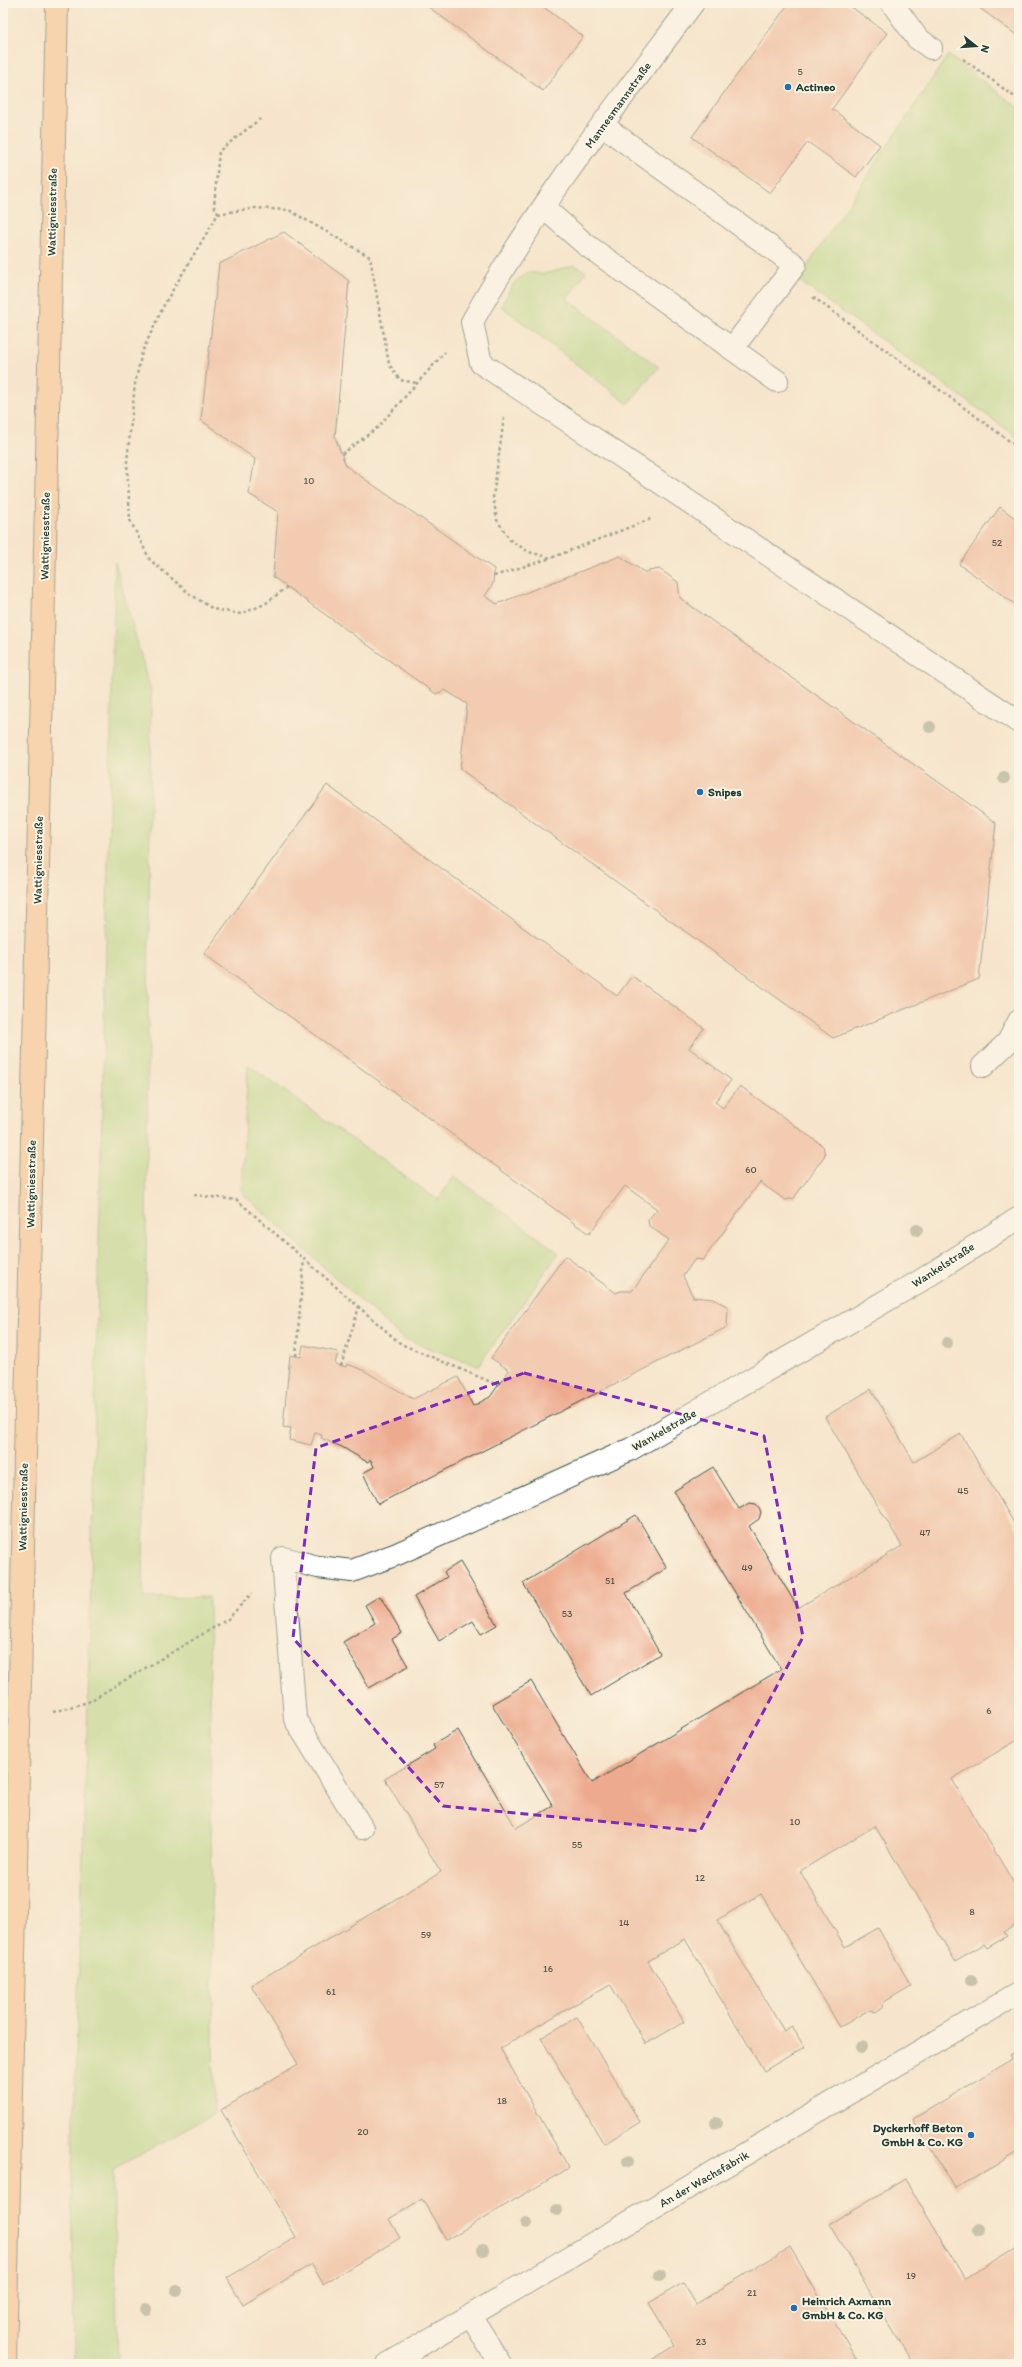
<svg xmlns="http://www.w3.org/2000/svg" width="1022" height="2367" viewBox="0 0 1022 2367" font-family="Itim,sans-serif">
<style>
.green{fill:#afd883;stroke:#678a5c}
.building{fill:#edaa8e}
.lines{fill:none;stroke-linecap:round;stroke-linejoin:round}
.minor-casing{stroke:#3f564b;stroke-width:24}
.major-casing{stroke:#3f564b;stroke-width:24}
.path{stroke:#3f564b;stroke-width:2.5;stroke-dasharray:3 3;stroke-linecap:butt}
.minor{stroke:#fff;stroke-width:22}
.major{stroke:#f8bd89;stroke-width:22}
.tree{fill:#909a81}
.marked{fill:none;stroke:#7b2cbf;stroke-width:3;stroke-dasharray:8 5;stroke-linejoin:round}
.poi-dot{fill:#1f6fb2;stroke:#fcf5e5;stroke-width:1.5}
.labels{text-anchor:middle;stroke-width:4;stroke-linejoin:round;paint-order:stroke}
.number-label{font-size:10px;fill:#52584a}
.poi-label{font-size:12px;font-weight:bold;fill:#1f3d34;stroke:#fcf5e5;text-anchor:start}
.street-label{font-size:12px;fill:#1f3d34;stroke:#fcf5e5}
</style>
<rect width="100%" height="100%" fill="#fcf5e5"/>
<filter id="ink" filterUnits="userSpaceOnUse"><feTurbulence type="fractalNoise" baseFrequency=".025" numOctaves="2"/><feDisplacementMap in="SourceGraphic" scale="8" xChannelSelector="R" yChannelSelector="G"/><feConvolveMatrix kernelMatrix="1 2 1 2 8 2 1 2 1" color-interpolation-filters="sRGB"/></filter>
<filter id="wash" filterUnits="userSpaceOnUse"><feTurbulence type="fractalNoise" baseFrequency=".012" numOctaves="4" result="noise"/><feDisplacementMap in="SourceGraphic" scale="16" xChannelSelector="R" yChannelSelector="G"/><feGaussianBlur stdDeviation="0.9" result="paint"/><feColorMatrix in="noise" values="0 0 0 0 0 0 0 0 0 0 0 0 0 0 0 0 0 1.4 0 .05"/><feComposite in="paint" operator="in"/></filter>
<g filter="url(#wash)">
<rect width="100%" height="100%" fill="#f6e5cc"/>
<path class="green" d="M948 55 1019 108V438L798 280Z
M575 265 586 272 567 299 659 367 628 404 501 306 514 283 528 272 544 274Z
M115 562 151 692 143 1598 209 1597 214 2114 113 2170 118 2364H74L72 2172 88 1702Z
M248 1065 438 1200 454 1176 559 1253 478 1366 402 1338 241 1192Z"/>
<g id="blocks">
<path class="building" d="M423 3H538L583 36 543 91Z
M789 3H846L887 33 832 109 880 145 856 177 808 142 770 193 692 137Z
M973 3H1019V37Z
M284 232 349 281 335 437 346 466 494 569 493 584 485 596 497 604 620 556 644 572 659 569 678 582 680 598 996 823 979 979 833 1038 460 769 467 704 445 690 436 694 273 577 278 512 249 494 255 459 201 420 219 264Z
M1000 507 1019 521V607L959 564Z
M327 785 617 996 632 976 704 1028 689 1048 731 1080 715 1102 723 1108 740 1086 823 1146 825 1155 794 1198 785 1200 760 1182 703 1260 695 1259 683 1276 693 1297 714 1299 728 1307 727 1327 378 1504 363 1473 374 1467 371 1460 367 1462 342 1447 321 1438 322 1435 315 1433 311 1445 289 1440 291 1428 283 1427 290 1355 301 1357 303 1345 338 1352 335 1364 346 1367 347 1364 363 1370 413 1399 458 1377 473 1406 490 1397 509 1370 491 1358 565 1256 616 1293 621 1291H632L669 1240 649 1226 648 1220 657 1209 625 1186 589 1234 204 954Z
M871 1389 914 1462 961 1434 1017 1528 1019 1526V1739L952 1779 1019 1892V1923L1004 1932 1007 1936 987 1948 984 1944 955 1961 875 1826 800 1871 845 1947 878 1928 911 1986 884 2002 882 2007 875 2012 870 2010 840 2027 761 1894 717 1920 784 2031 792 2026 804 2047 764 2071 685 1939 648 1961 684 2022 646 2044 610 1984 500 2048 569 2168 446 2240 422 2199 389 2219 400 2238 323 2284 312 2264 243 2305 227 2278 296 2237 221 2110 298 2064 251 1985 441 1872 385 1779 435 1749 433 1745 458 1730 516 1828 553 1806 492 1704 531 1681 592 1783 781 1669 674 1491 713 1467 739 1509 749 1503 756 1504 761 1512 759 1519 749 1526 798 1608 902 1546 825 1417Z
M636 1515 667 1568 626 1593 660 1654 591 1696 523 1583Z
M460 1562 497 1625 481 1634 473 1621 439 1641 414 1597 447 1577 444 1572Z
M380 1596 402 1633 392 1639 408 1666 369 1688 343 1642 375 1623 365 1605Z
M577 2017 640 2122 604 2144 541 2038Z
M1019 2049V2151L955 2189 913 2119 1013 2059 1010 2054Z
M905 2179 965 2279 1019 2246V2364H913L829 2224Z
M790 2247 859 2364H645L675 2346 649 2303 683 2283 696 2304Z"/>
</g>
</g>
<g filter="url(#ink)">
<use href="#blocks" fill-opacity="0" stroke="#3f564b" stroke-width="1"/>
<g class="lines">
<defs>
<path id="minor" d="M693 3C616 106 534 210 472 322L481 363 1019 722
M892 3 917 38 931 48
M602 125 795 265 732 349
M544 208 585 244 777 381
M983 1066 1008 1042 1019 1021
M362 1828 295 1719 283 1558 318 1567 352 1571 397 1554 631 1449 920 1281 1019 1218
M471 2316 500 2364
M388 2364 1019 1993"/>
<path id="major" d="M5 2364 57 3"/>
</defs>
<use href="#minor" class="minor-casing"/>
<use href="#major" class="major-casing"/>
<path class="path" d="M963 59 1019 100
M218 214 214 206 219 151 260 119
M813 297 1019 448
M504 418 493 497 497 520 510 540 529 552 551 558 653 518
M342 454 377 428 445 352
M494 576 551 558
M287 587 265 604 241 614 213 609 190 594 150 560 130 520 127 462 135 384 142 352 165 303 218 214 255 208 289 210 370 257 389 364 400 380 417 383
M194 1195 237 1200 401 1344 498 1385
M296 1356 304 1259
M341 1366 359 1307
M53 1712 88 1702 228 1619 252 1593"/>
<use href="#minor" class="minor"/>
<use href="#major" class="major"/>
</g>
<g class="tree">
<circle cx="930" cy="727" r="6"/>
<circle cx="1004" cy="778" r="6"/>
<circle cx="917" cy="1230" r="6"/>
<circle cx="947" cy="1343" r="6"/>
<circle cx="972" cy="1980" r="6"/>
<circle cx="862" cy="2047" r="6"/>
<circle cx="716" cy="2123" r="6"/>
<circle cx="628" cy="2161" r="6"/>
<circle cx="557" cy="2210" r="6"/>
<circle cx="526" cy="2223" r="6"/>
<circle cx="979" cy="2231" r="6"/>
<circle cx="483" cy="2250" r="6"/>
<circle cx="660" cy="2275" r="6"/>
<circle cx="177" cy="2291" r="6"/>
<circle cx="146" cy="2309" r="6"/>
</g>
</g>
<path d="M0 0H1022V2367H0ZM524 1373 764 1436 803 1637 700 1831 443 1806 293 1638 316 1448Z" fill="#f6e5cc" fill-opacity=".55" fill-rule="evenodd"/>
<path class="marked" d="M524 1373 764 1436 803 1637 700 1831 443 1806 293 1638 316 1448Z"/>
<g class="poi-dot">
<circle cx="788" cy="87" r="4"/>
<circle cx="700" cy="792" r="4"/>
<circle cx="971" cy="2135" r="4"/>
<circle cx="794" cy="2308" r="4"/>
</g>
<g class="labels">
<g class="number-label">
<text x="800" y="75">5</text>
<text x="309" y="484">10</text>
<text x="997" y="546">52</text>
<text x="751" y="1173">60</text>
<text x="963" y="1494">45</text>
<text x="925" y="1536">47</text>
<text x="747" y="1571">49</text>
<text x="610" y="1584">51</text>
<text x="567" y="1617">53</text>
<text x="989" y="1714">6</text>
<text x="439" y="1788">57</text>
<text x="795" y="1825">10</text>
<text x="577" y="1848">55</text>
<text x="700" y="1881">12</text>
<text x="972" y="1915">8</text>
<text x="624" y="1926">14</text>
<text x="426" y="1938">59</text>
<text x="548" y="1972">16</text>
<text x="331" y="1995">61</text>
<text x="502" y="2104">18</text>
<text x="363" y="2135">20</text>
<text x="911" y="2279">19</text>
<text x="752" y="2296">21</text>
<text x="701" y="2345">23</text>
</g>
<g class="poi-label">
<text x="796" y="91">Actineo</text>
<text x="708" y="796">Snipes</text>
<text x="963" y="2132" text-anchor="end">Dyckerhoff Beton<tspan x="963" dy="14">GmbH &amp; Co. KG</tspan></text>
<text x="802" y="2305">Heinrich Axmann<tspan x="802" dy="14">GmbH &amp; Co. KG</tspan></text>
</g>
<g class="street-label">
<text transform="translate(618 105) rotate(-54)" y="4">Mannesmannstraße</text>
<text transform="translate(52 212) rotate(-89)" y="4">Wattigniesstraße</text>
<text transform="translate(45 536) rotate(-89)" y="4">Wattigniesstraße</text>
<text transform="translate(38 860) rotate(-89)" y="4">Wattigniesstraße</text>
<text transform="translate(31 1184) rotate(-89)" y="4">Wattigniesstraße</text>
<text transform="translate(943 1265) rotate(-33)" y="4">Wankelstraße</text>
<text transform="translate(664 1430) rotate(-30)" y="4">Wankelstraße</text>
<text transform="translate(23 1507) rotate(-89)" y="4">Wattigniesstraße</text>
<text transform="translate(704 2179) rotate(-30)" y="4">An der Wachsfabrik</text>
</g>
</g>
<rect width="1022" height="2367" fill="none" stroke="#fcf5e5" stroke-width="16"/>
<g transform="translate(976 46) rotate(107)" stroke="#fcf5e5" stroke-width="3" paint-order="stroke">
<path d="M0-3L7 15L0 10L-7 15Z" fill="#1f3d34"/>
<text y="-6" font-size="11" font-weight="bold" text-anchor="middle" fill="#1f3d34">N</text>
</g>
</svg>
